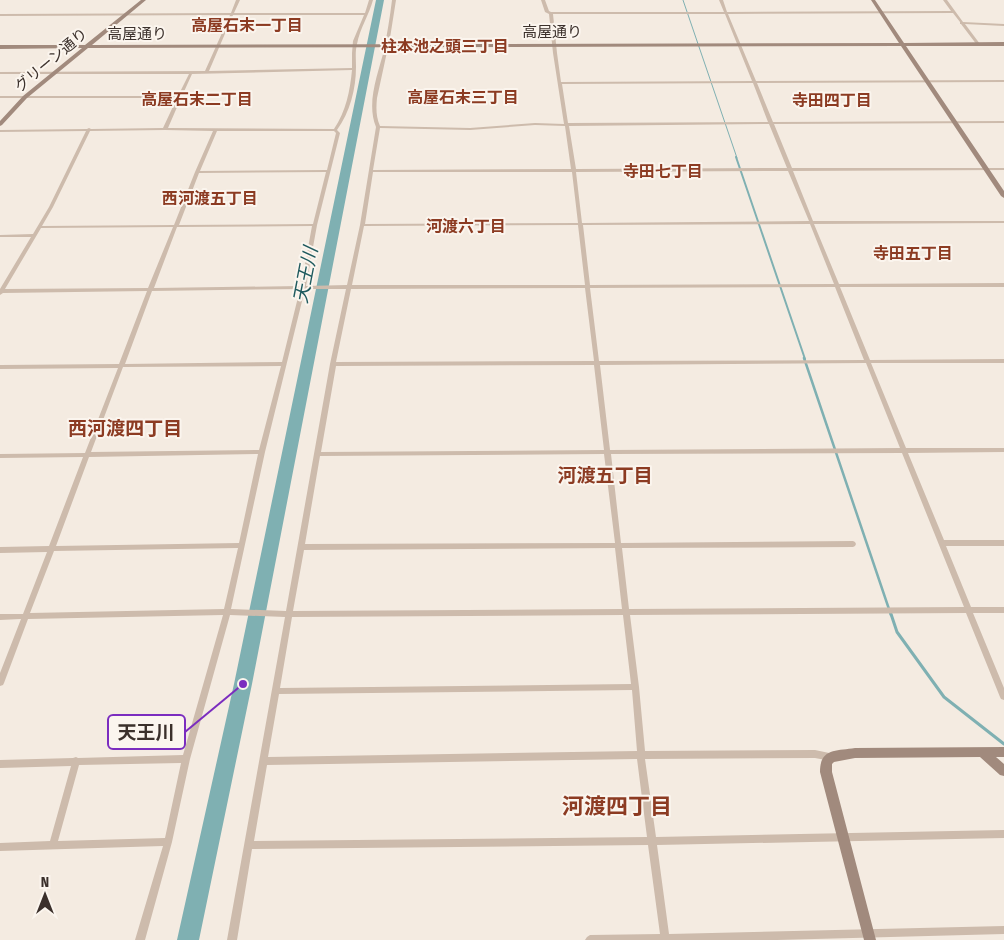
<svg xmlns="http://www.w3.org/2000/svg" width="1004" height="940" viewBox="0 0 1004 940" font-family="'Fira Sans Condensed','Noto Sans JP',sans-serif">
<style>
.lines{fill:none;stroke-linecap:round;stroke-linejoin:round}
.stream-far3{stroke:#7fb0b2;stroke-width:1}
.stream-far2{stroke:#7fb0b2;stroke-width:2}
.stream-far1{stroke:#7fb0b2;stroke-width:2.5}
.stream{stroke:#7fb0b2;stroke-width:3}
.river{fill:#7fb0b2;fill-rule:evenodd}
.street{fill:#cdbbac;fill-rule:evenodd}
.secondary{fill:#a18a7d;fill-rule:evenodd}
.labels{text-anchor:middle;stroke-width:4;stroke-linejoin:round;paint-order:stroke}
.far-street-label{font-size:15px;fill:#3b302b;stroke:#fbf5ee}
.far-neighbourhood-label{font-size:16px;font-weight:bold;fill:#8c3b22;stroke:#fbf5ee}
.water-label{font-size:19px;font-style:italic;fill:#1f5a5e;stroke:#fbf5ee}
.neighbourhood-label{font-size:19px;font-weight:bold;fill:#8c3b22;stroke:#fbf5ee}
.near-neighbourhood-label{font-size:22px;font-weight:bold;fill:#8c3b22;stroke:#fbf5ee}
.leader{fill:none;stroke:#7b2cbf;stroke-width:2}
.callout-dot{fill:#7b2cbf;stroke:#fbf5ee;stroke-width:2}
.callout{fill:#fbf5ee;stroke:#7b2cbf;stroke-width:2}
.callout-label{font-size:19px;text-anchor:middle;font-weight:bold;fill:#3b302b}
</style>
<rect width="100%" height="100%" fill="#f4ebe1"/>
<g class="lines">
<path class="stream-far3" d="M683 0 737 158"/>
<path class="stream-far2" d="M736 157 805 359"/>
<path class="stream-far1" d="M804 358 891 615"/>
<path class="stream" d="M891 614 897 632 944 697 1004 744"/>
<path class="river" d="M376 0H384L252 684 199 940H177L234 684Z"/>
<path class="street" d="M236 0H240L234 13H365L369 0H373C369 15 360 28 357 44 355 52 356 59 356 67 356 89 350 112 337 130L340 133 317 225 306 286 347 285 360 225 376 127C366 103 378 74 384 50 387 34 390 17 392 0H396L390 38 377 98C376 108 376 117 380 126L470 128 535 123 564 124 553 53 549 14 545 12 541 0H545L549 11 551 12H724L719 0H723L727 12 951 11 943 0H947L963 22 1004 24V26L965 24 980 44 978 45H977L961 24H960V22L953 13 728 14 756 81 1004 80V82L757 83 773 122 1004 121V123L774 124 792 168H1004V170L793 171 813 221H1004V223L814 224 839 284 1004 283V287H840L870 360 1004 359V363H871L906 448H1004V452L908 453 944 540H1004V546H946L971 607H1004V613H973L1004 688V700L1001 699 1000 697 966 613 630 615 639 687 645 751 815 750 834 754 835 757 834 760 831 761 815 758 645 759 656 837 1004 830V838L657 845 669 934 1004 926V934L777 940H585L587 937 590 935 660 934 648 845 252 849 237 940H227L285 617 230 615 190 759 172 842 145 940H135L163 846 0 851V843L50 841 71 766 0 768V760L73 758 76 757 78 758 183 755 223 615 28 619 4 683 3 685 0 686V673L21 619 0 620V614H23L47 552 0 553V547L49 546 83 457 0 458V454L85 453 118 368 0 369V365L119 364 147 291 3 293 0 295V289L31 237H0V235L33 234 49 207 86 131 0 132V130L87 129 89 128 91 129 163 128 177 98H0V96H178L189 74H0V72L205 71 230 15 0 16V14L231 13ZM553 14H725L752 81 561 82 557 53ZM233 15H364L353 41 352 53V68L209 71ZM352 70C350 91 346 111 334 129L168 128 181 98 183 97 182 96 192 74ZM753 83 768 122 568 123 562 84ZM769 124 787 168 576 169 569 126ZM535 125 565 126 571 169 373 170 380 128 470 130ZM165 130 213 131 195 172 174 225 42 226 53 207 90 131ZM217 131H334L336 133 327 170 200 171ZM788 171 809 221 582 223 576 172ZM326 172 313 224 179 225 199 173ZM373 172H572L578 223 365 224ZM810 224 834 284 590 285 583 225ZM578 225 585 285H352L364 226ZM312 226 301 286 154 288 177 227ZM173 227 148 288 5 289 41 228ZM835 287 864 360 599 361 590 288ZM585 288 594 361 336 362 351 289ZM300 289 282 362 125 364 152 291ZM305 289H346L330 364 286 611 231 609 265 452ZM866 363 900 448 610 450 600 365ZM594 365 604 450 321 452 336 366ZM281 366 259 450 91 452 123 367ZM902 453 964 607 629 609 622 548 853 547 855 546 856 544 855 542 853 541 621 543 611 454ZM258 454 239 543 56 546 89 457ZM604 454 615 543 305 544 320 456ZM238 548 224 609 30 613 54 551ZM615 548 622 609 293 611 304 550ZM623 615 631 684 280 688 292 617ZM632 690 637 751 268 757 279 694ZM637 759 647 837 254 841 267 765ZM181 763 165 838 58 841 79 765Z"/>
<path class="secondary" d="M141 0H146L92 45 899 43 871 0H875L904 43 1004 42V46H906L1004 191V198L1001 196 901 46 88 48 27 98 2 125 0 126V121L23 96 82 48 0 49V45H85Z
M1004 747V757H996L1004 764V776L1000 775 980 757 855 758 834 762 832 764V772L876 940H864L820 772C820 748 836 751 855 748Z"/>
</g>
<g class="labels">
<g class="far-street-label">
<text x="552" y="37">高屋通り</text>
<text x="137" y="39">高屋通り</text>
<text transform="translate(51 60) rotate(-40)" y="5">グリーン通り</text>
</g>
<g class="far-neighbourhood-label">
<text x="247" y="31">高屋石末一丁目</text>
<text x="445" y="52">柱本池之頭三丁目</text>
<text x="463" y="103">高屋石末三丁目</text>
<text x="197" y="105">高屋石末二丁目</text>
<text x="832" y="106">寺田四丁目</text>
<text x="663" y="177">寺田七丁目</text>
<text x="210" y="204">西河渡五丁目</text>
<text x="466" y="232">河渡六丁目</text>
<text x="913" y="259">寺田五丁目</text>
</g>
<g class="water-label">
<text transform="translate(305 275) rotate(-79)" y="7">天王川</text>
</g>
<g class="neighbourhood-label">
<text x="125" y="435">西河渡四丁目</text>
<text x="605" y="482">河渡五丁目</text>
</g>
<g class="near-neighbourhood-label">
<text x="617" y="814">河渡四丁目</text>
</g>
</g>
<path class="leader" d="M243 684L185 732"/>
<circle class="callout-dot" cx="243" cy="684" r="5"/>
<rect class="callout" x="108" y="715" width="77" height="34" rx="5"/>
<g class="callout-label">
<text x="146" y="739">天王川</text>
</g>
<g transform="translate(45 895)" stroke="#fbf5ee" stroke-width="4" paint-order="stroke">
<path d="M0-4L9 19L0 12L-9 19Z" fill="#3b302b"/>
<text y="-8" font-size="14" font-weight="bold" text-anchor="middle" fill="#3b302b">N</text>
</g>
</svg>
